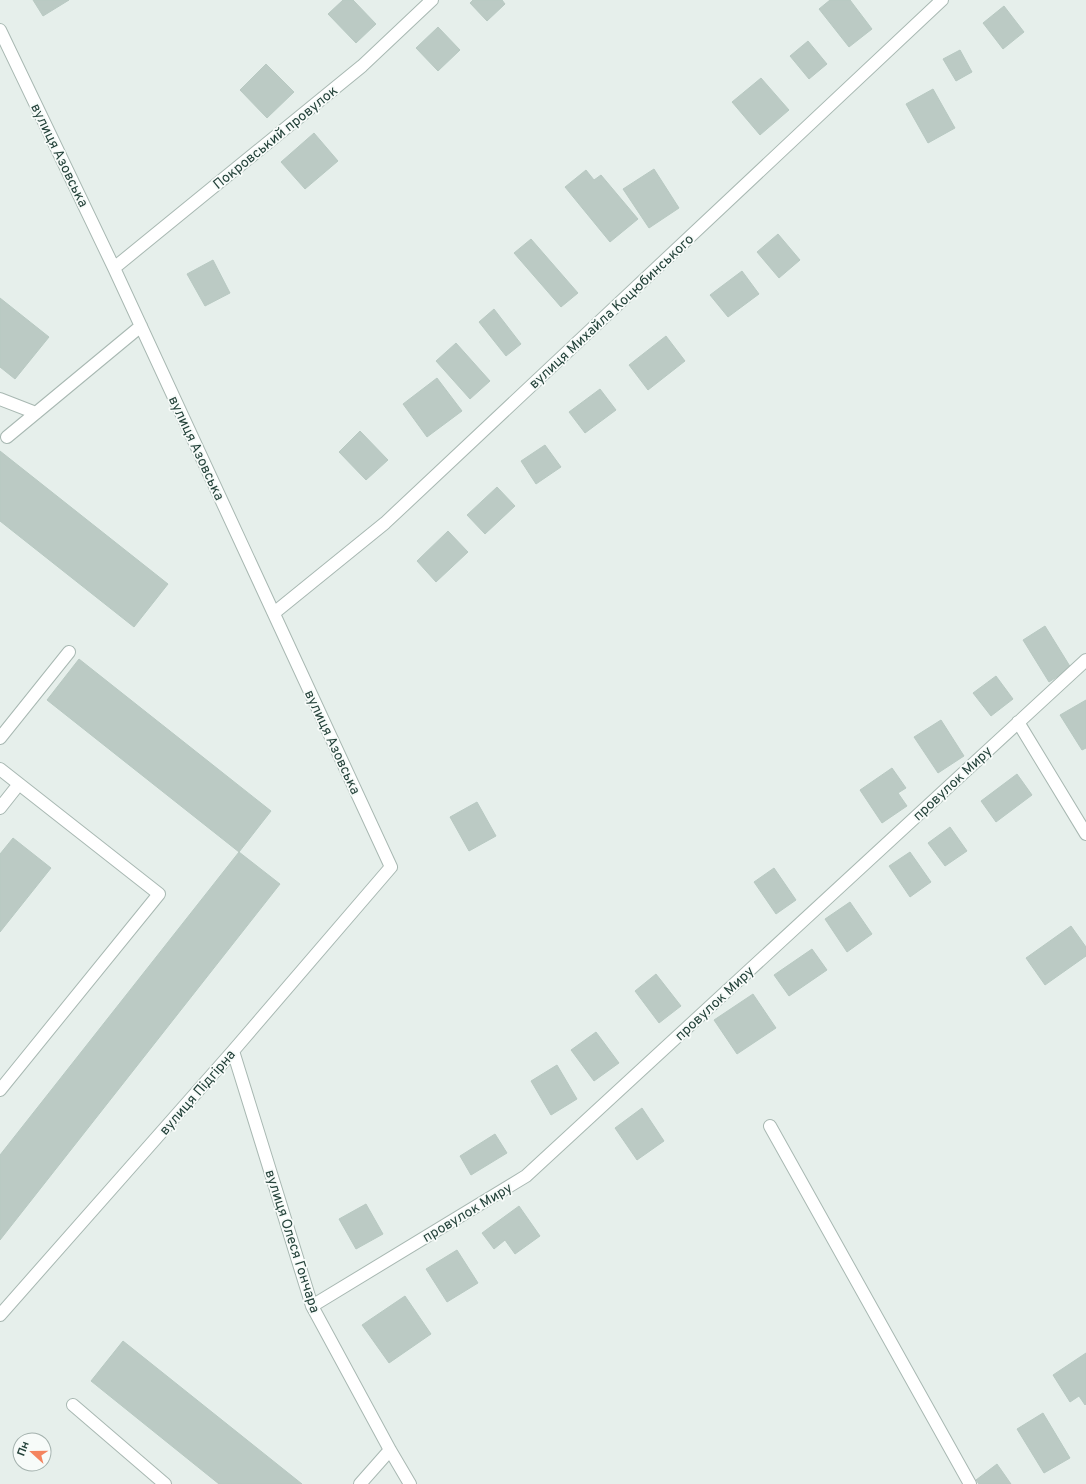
<svg xmlns="http://www.w3.org/2000/svg" width="1086" height="1484" viewBox="0 0 1086 1484" font-family="Overpass,sans-serif">
<style>
.building{fill:#bbcac4;stroke:#b8c9c2}
.lines{fill:none;stroke-linecap:round;stroke-linejoin:round}
.minor-casing{stroke:#a8b8b2;stroke-width:14}
.minor{stroke:#fff;stroke-width:12}
.labels{text-anchor:middle;stroke-width:3.5;stroke-linejoin:round;paint-order:stroke}
.street-label{font-size:14px;fill:#24423a;stroke:#f7fbf9}
</style>
<rect width="100%" height="100%" fill="#e6efeb"/>
<path class="building" d="M33 0H69L43 16Z
M343 0H353L376 24 356 43 328 14Z
M473 0H502L505 4 487 21 470 3Z
M830 0H850L872 29 849 47 819 9Z
M1004 6 1024 32 1003 49 983 23Z
M438 27 460 50 438 71 416 48Z
M808 41 827 64 809 79 790 56Z
M960 50 972 72 956 81 943 59Z
M266 64 294 92 267 118 240 90Z
M761 78 789 110 760 135 732 102Z
M933 89 955 128 928 143 906 104Z
M314 133 338 161 305 189 281 162Z
M654 169 679 208 649 228 623 189Z
M586 170 594 180 601 175 638 219 610 242 565 187Z
M778 234 800 260 779 278 757 252Z
M531 239 578 293 561 307 514 253Z
M213 260 230 293 205 306 187 274Z
M742 271 759 294 728 317 710 295Z
M0 298 49 337 15 379 0 367Z
M494 309 521 344 506 356 479 322Z
M666 336 685 361 648 390 629 365Z
M456 343 490 381 470 399 436 361Z
M437 378 462 411 427 437 403 404Z
M600 389 616 410 585 433 569 412Z
M360 431 388 460 366 480 339 452Z
M545 445 561 467 536 484 521 461Z
M0 451 168 584 134 627 0 521Z
M497 487 515 506 485 534 467 515Z
M448 531 468 552 436 582 417 561Z
M1045 626 1071 668 1049 682 1023 640Z
M79 659 271 811 239 852 47 700Z
M996 676 1013 699 991 716 973 693Z
M1086 700V748L1082 750 1060 715Z
M941 720 964 756 938 773 914 737Z
M892 768 906 788 898 793 907 806 882 823 860 790Z
M1017 774 1032 795 996 822 981 801Z
M477 802 496 836 469 851 450 817Z
M950 827 967 851 945 866 928 843Z
M13 838 51 868 0 932V854Z
M239 852 280 884 0 1240V1155Z
M910 852 931 882 910 897 889 866Z
M774 868 796 900 776 914 754 882Z
M850 902 872 934 847 952 825 919Z
M1071 926 1086 947V956L1045 985 1026 958Z
M812 949 827 970 789 996 774 975Z
M656 974 681 1006 659 1023 635 991Z
M753 994 776 1028 737 1054 714 1020Z
M596 1032 619 1063 594 1081 571 1050Z
M557 1065 577 1099 551 1115 531 1081Z
M642 1108 664 1141 637 1160 615 1128Z
M495 1134 507 1153 471 1175 460 1156Z
M366 1204 383 1234 356 1249 339 1219Z
M519 1206 540 1236 515 1254 505 1240 494 1249 482 1233Z
M457 1250 478 1283 447 1302 426 1269Z
M405 1296 431 1334 389 1363 362 1325Z
M123 1341 302 1484H219L91 1381Z
M1086 1353V1404L1085 1405 1079 1396 1070 1402 1053 1375Z
M1043 1413 1070 1458 1044 1473 1017 1429Z
M997 1464 1011 1484H979L976 1480Z"/>
<g class="lines">
<defs>
<path id="minor" d="M0 30 114 268 391 867 233 1051 0 1315
M114 268 362 66 432 0
M0 399 36 413
M7 437 141 326
M274 613 385 523 942 0
M1018 722 1086 834
M0 738 69 652
M0 769 159 894 0 1090
M0 808 19 784
M233 1051 312 1306 390 1450 410 1484
M770 1126 970 1484
M312 1306 526 1176 1086 660
M73 1405 165 1484
M360 1484 390 1450"/>
</defs>
<use href="#minor" class="minor-casing"/>
<use href="#minor" class="minor"/>
</g>
<g class="labels">
<g class="street-label">
<text transform="translate(275 137) rotate(-39)" y="5">Покровський провулок</text>
<text transform="translate(60 155) rotate(64)" y="5">вулиця Азовська</text>
<text transform="translate(611 311) rotate(-43)" y="5">вулиця Михайла Коцюбинського</text>
<text transform="translate(197 448) rotate(65)" y="5">вулиця Азовська</text>
<text transform="translate(333 742) rotate(65)" y="5">вулиця Азовська</text>
<text transform="translate(952 783) rotate(-43)" y="5">провулок Миру</text>
<text transform="translate(714 1003) rotate(-43)" y="5">провулок Миру</text>
<text transform="translate(197 1092) rotate(-49)" y="5">вулиця Підгірна</text>
<text transform="translate(467 1212) rotate(-31)" y="5">провулок Миру</text>
<text transform="translate(293 1241) rotate(72)" y="5">вулиця Олеся Гончара</text>
</g>
</g>
<g transform="translate(32 1452) rotate(291)"><circle r="19" fill="#f7fbf9" stroke="#a3b1ad"/>
<path d="M0-3L7 15L0 10L-7 15Z" fill="#f4845f"/>
<text y="-6" font-size="11" font-weight="bold" text-anchor="middle" fill="#24423a">Пн</text>
</g>
</svg>
